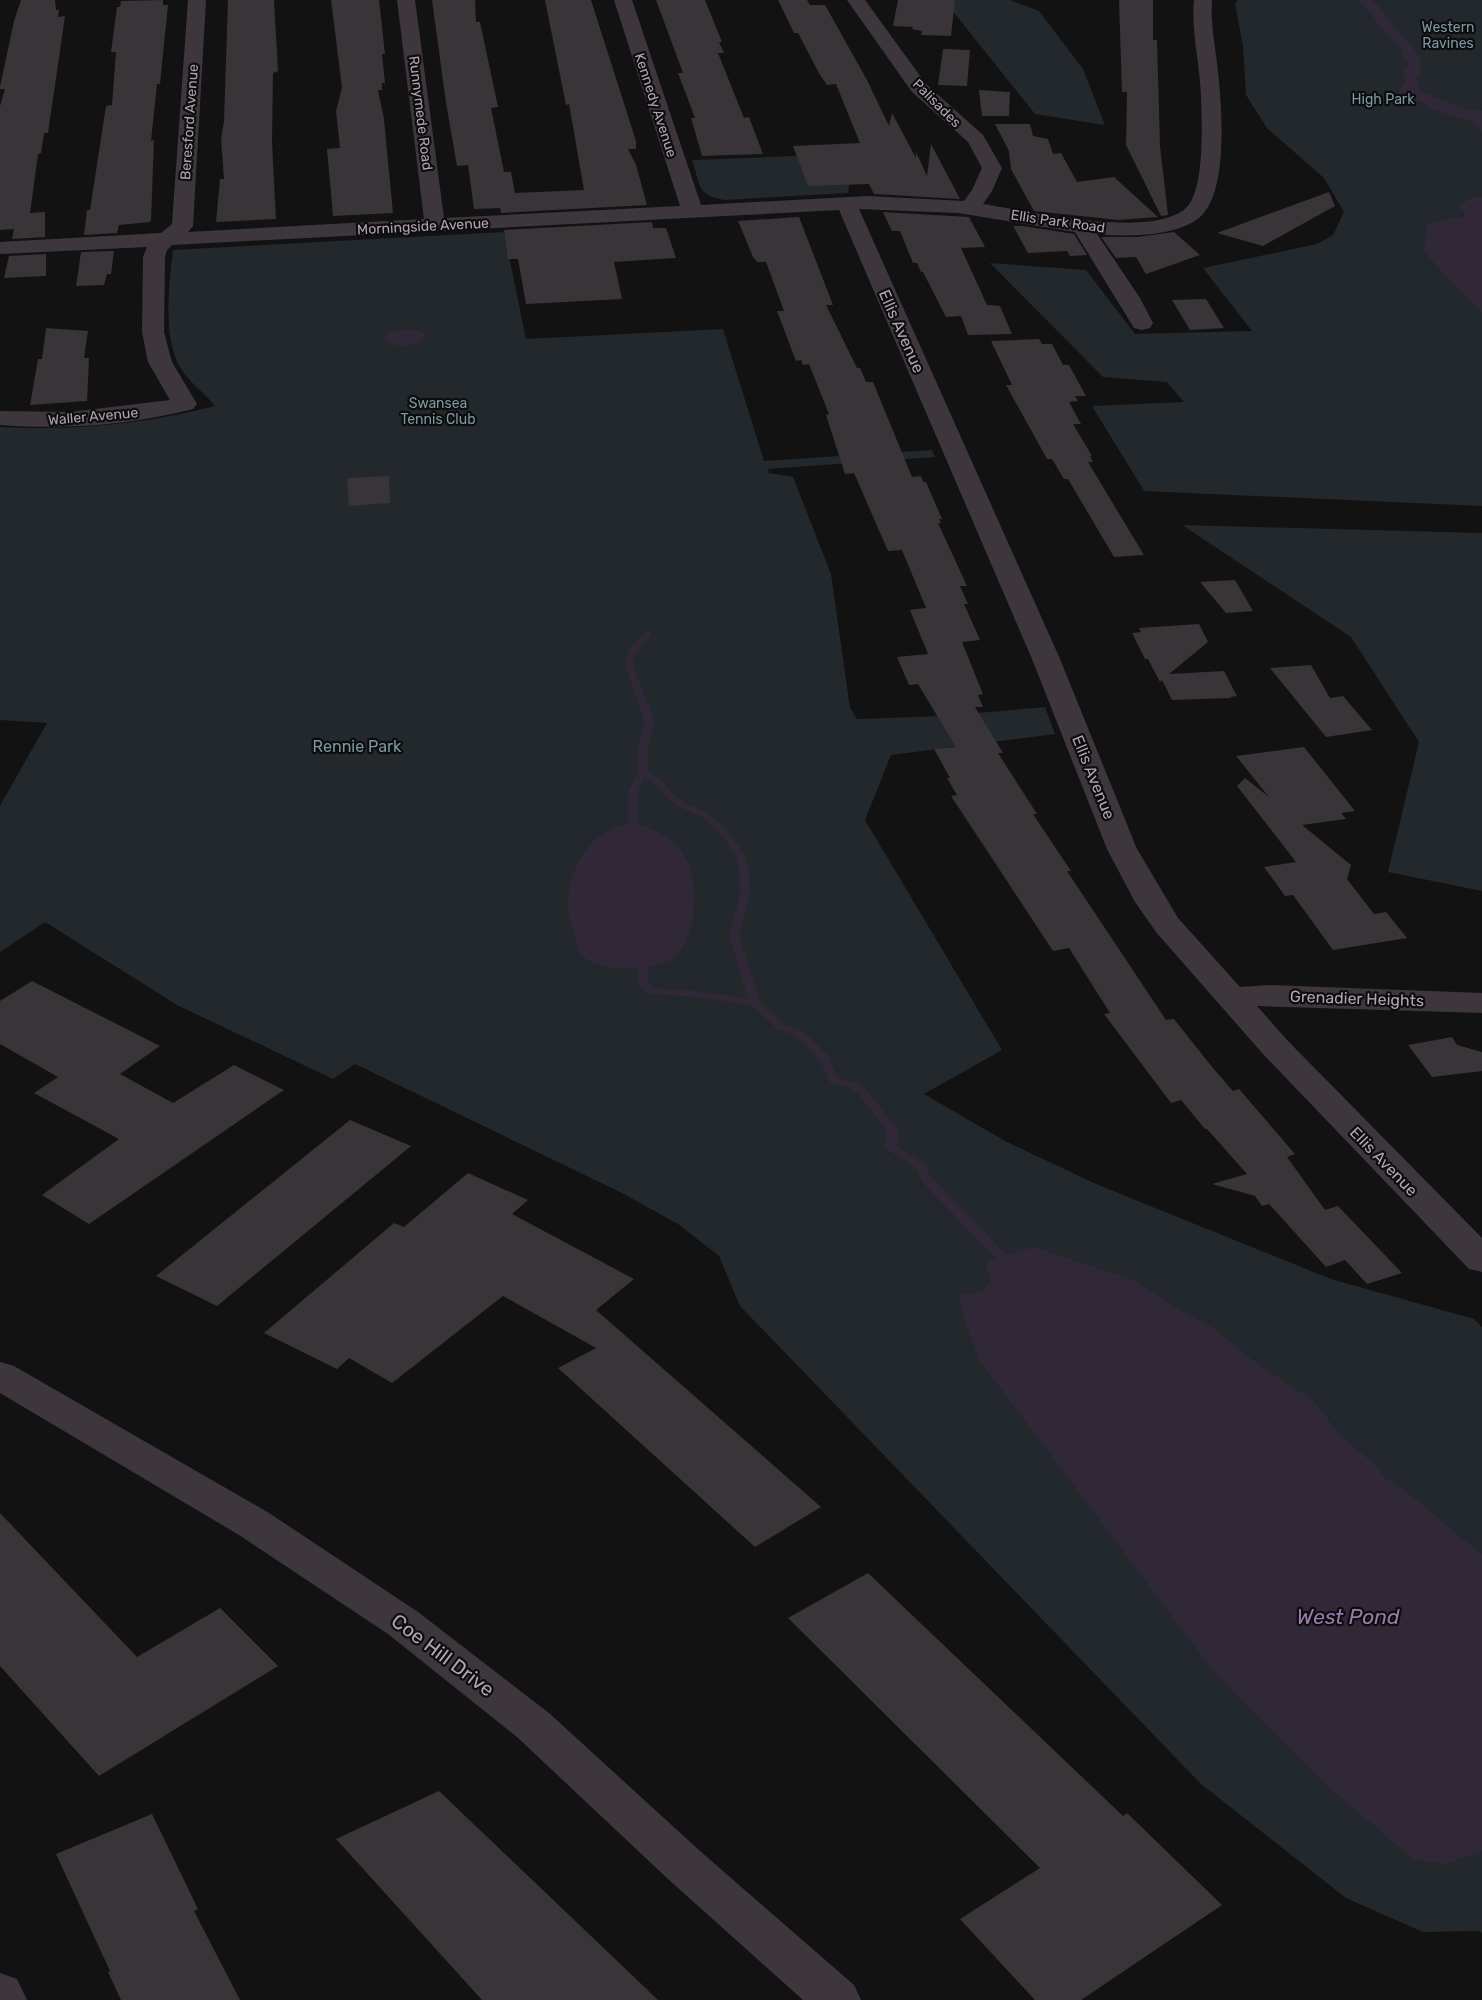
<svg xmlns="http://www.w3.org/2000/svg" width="1482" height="2000" viewBox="0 0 1482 2000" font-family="Rubik,sans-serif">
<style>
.green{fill:#22282b}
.water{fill:#312837}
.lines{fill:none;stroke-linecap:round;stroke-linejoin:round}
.stream{fill:#312837;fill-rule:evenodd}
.building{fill:#383438}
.minor{fill:#3d373d;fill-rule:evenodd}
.labels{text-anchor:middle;stroke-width:4.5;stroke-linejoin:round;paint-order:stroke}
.far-park-label{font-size:14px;fill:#7a98a0;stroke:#0e0d0e}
.far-street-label{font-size:14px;fill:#b1a3b4;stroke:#0e0d0e}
.street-label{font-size:16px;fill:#b1a3b4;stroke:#0e0d0e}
.park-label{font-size:16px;fill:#7a98a0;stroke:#0e0d0e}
.near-street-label{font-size:20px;fill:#b1a3b4;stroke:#0e0d0e}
.near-water-label{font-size:21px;font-style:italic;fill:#9a79b0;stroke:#0e0d0e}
</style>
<rect width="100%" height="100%" fill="#131213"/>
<path class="green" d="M940 0H1010L1039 11 1083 69 1105 125 1035 114 951 9Z
M1238 0H1482V506L1144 491 1092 406 1184 402 1167 382 1103 377 990 263 1086 270 1135 334 1252 331 1203 268 1317 244 1333 235 1344 212 1324 178 1267 128 1246 95 1243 46 1235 4Z
M844 154 850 179 848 193 724 200C695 194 701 185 692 160Z
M504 232 526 339 723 329 764 461 932 450 935 457 768 469 769 473 793 477 831 574 850 708 857 719 944 716 1045 707 1055 734 891 755 865 820 1002 1050 924 1094 1005 1141 1096 1184 1331 1279 1474 1319 1482 1327V1933L1480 1931 1423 1932 1346 1898 1201 1784 740 1306 719 1256 678 1224 620 1192 355 1064 333 1079 177 1005 45 922 0 952V806L47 723 0 720V427C73 431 144 424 215 406 205 393 190 383 181 369 162 339 169 284 173 250Z
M1182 525 1482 533V891L1388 872 1419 742 1351 637Z"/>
<path class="water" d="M1356 0H1372L1380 7 1397 31 1420 56 1421 70 1418 76 1414 78 1419 82 1418 90 1466 109 1482 111V133L1474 122 1430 109 1426 103 1398 94 1405 82 1403 71 1409 63 1404 60C1404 46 1390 39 1382 29 1373 18 1368 7 1356 0Z
M1473 197H1482V313L1424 252 1427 224 1465 216V212L1457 207Z
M406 329 420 331 426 335V338C415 348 394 349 384 339L387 333Z
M632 823C672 832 693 853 694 894 694 912 693 927 685 943 676 962 664 963 645 967 628 970 596 969 583 956 578 951 576 939 574 931 572 924 568 916 567 909 567 904 569 897 569 891 574 857 597 828 632 823Z
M1034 1247 1136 1281 1177 1309 1212 1327 1255 1362 1314 1401 1339 1434 1375 1465 1385 1478 1407 1492 1482 1555V1851L1445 1864 1413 1859 1317 1777 1211 1668 980 1361 965 1322 959 1295 983 1291 991 1279 985 1264 1001 1256Z"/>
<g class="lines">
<path class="stream" d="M648 631 652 634 636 653 632 663 655 722 648 746V772L664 782 671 792 685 803 708 813 726 829 745 854 749 869 750 896 739 936 760 1001 784 1024 805 1033 828 1056 838 1078 852 1081 865 1088 896 1127 899 1137 896 1146 924 1162 931 1177 1005 1253 1007 1256 1005 1259H997L922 1182 915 1167 886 1149 884 1147 887 1137 885 1128 857 1092 845 1086 830 1083 819 1059 797 1037 776 1028 752 1005 695 997 649 994 645 993 638 982 637 953 642 950 647 953 648 982 652 988 695 991 748 998 729 936 740 896 739 869 735 854 720 833 702 817 679 807 665 796 658 786 645 778 638 791V835L633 838 628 835V791L638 773V746L645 722 624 663 629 650 645 632Z"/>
</g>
<path class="building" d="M21 0H55L56 10H59L58 17 65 16 48 133H44L41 153 38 154 30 213 45 212V237L12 239 14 229 0 230V106L5 89H0V87L14 21Z
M163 0V5H168L160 84H157L151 141 154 140 151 220 150 222 119 225 117 233 84 235 87 210H90L106 106 112 105 116 52H111L117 7H120L121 1Z
M228 0H274L278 71 273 73 272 142 276 219 216 222 220 179H224L221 139 224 121Z
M331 0H379L385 54H382L385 83H382V90H378L384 119 393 213 333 216 327 149 340 148 336 111 342 88Z
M432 0H475L476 22H480L498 107 491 108 504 172H511L515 193 584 190 569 104 566 105 545 0H591L636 141V149H628L636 165 647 205 501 213 500 208 474 209 468 165 457 166 446 103Z
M656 0H705L722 42H719L724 53H718L744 118 749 117 763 154 702 156 691 118H695L678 73H683Z
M778 0H807L810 5H825L867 80 889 126 892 113 916 158V152L927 176 931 144 960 199 874 194 869 184 808 186 793 146 860 143 836 84 827 85 820 75 798 33H794Z
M898 0H955L951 36 921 35 922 31 912 29 913 27 893 26Z
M1119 0H1153V40H1157L1160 146 1168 215 1161 216 1126 145 1127 92H1122Z
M943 49 970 50 967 86 938 85Z
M979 90 1010 92 1009 116H982Z
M995 124H1030L1033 136 1048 139 1053 154 1061 153 1077 182 1114 177 1158 217 1118 220 1034 211 1011 169 1009 151Z
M1329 192 1335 206 1263 246 1217 233Z
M883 212 969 217 985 247 961 248 987 305 1000 306 1012 334 968 335 961 316 946 317 923 272H921L917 263H913L900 231H892Z
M799 217 833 305H826L857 368H860L866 382H873L912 477 921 476 923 482H926L942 519H939L941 523H938L967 586H960L968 604H964L980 640 962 642 983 694 978 695 983 707H975L1003 753H998L1037 814H1033L1071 871H1067L1166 1020 1174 1019 1212 1067 1233 1091 1239 1089 1295 1154 1287 1157 1325 1210 1338 1206 1402 1273 1367 1284 1345 1260 1326 1267 1269 1204 1262 1206 1255 1196 1212 1184 1247 1174 1207 1129H1205L1181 1100 1171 1103 1104 1014 1110 1013 1069 948 1053 951 951 796 957 795 947 778H950L934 749 956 747 918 684 909 685 897 657 928 654 910 610 926 608 902 550 888 551 854 473 845 474 826 415 829 414 809 364 803 365 801 360 796 361 777 311H784L766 262H757L753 257 738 221Z
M652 222 653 228H666L676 258 614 262 622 299 526 304 518 259H508L504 230Z
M1013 226H1023L1074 234 1087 255 1070 256 1067 251 1028 253Z
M1174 232 1200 255 1146 274 1136 257 1116 258 1101 237H1137Z
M114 251 111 274H107L104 285 76 286 81 252Z
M46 254V276L4 278 9 256Z
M1206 299 1224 328 1190 330 1172 300Z
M46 328 88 331 84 358H89L87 401 30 405 38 359H42Z
M1039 339 1042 344H1052L1063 365H1069L1086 396H1075L1078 401 1069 402 1081 424H1073L1092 456H1090L1093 462H1088L1144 555 1114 557 1068 479H1064L1052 459H1047L1006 385H1012L991 341Z
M389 476 390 503 349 506 347 478Z
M1235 580 1253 611 1226 613 1200 582Z
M1199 624 1208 642 1169 674 1224 671 1237 696 1230 697 1231 698 1172 700 1162 680 1160 682 1148 659H1145L1132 633 1141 632 1139 628Z
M1311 665 1330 698 1343 696 1372 730 1326 737 1270 668Z
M1304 747 1355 811 1341 813 1346 819 1302 825 1351 865 1347 879 1374 914 1386 912 1407 938 1333 950 1293 895 1285 896 1264 867 1296 862 1237 786 1245 778 1269 797 1236 756Z
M32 981 160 1046 120 1074 173 1103 234 1065 284 1090 89 1224 42 1195 119 1139 34 1093 58 1077 0 1044V1001Z
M1452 1037 1457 1045 1482 1052V1071L1432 1077 1408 1045Z
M350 1120 411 1146 217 1306 156 1276Z
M468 1173 528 1200 512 1214 634 1279 596 1310 821 1507 755 1547 558 1368 596 1348 503 1296 392 1383 349 1358 337 1369 264 1333 394 1223 404 1227Z
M0 1513 137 1657 220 1608 278 1666 99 1776 0 1666Z
M868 1573 1123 1816 1127 1813 1222 1905 1081 2000H1035L960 1919 1040 1868 788 1618Z
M439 1791 658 2000H482L336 1839Z
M152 1814 198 1909 194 1911 240 2000H121L108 1972 110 1971 56 1854Z"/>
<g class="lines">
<path class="minor" d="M188 0H206L193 226 188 232 424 219 397 0H415L444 218 680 206 614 0H632L701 205 867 196 964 201 972 190 982 168 968 142 912 92 847 0H865L926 84 983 135 1002 168 992 191 983 204C1028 211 1150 240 1186 208 1205 191 1202 121 1201 96 1200 64 1191 32 1194 0H1212C1210 25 1216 48 1218 73 1222 107 1228 189 1202 215 1181 237 1125 237 1097 234L1140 298 1153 323 1150 328 1142 330 1134 328 1075 232 958 213 859 209 1060 659 1137 849 1178 918 1240 987 1270 985 1482 993V1013L1257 1006 1287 1040 1482 1238V1272L1469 1269 1263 1054 1156 932 1135 902 1107 849 1032 659 839 210 172 245 167 250 165 257 164 332 172 362 197 404 193 409C131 425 64 430 0 425V411L70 412 170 400 148 362 142 332 143 257 147 247 0 254V242L161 233 172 224Z
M0 1362 14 1366 269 1513 418 1612 549 1713 700 1851 854 1985 861 2000H803L668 1879 517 1737 388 1634 239 1535 0 1393Z
M0 1973 17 1979 27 2000H0Z"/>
</g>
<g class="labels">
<g class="far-park-label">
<text x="1448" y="32">Western<tspan x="1448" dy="16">Ravines</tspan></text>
<text x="1383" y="104">High Park</text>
<text x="438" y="408">Swansea<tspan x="438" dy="16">Tennis Club</tspan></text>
</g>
<g class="far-street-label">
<text transform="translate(937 103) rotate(45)" y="5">Palisades</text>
<text transform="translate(656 105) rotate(72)" y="5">Kennedy Avenue</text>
<text transform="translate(421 113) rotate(83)" y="5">Runnymede Road</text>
<text transform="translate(189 122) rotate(-86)" y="5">Beresford Avenue</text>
<text transform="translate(1058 221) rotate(8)" y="5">Ellis Park Road</text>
<text transform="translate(423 226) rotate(-3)" y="5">Morningside Avenue</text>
<text transform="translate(93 416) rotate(-5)" y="5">Waller Avenue</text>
</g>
<g class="street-label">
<text transform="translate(902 331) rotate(66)" y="6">Ellis Avenue</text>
<text transform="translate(1094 777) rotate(68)" y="6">Ellis Avenue</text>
<text transform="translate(1357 998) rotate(2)" y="6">Grenadier Heights</text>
<text transform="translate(1384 1161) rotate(46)" y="6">Ellis Avenue</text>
</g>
<g class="park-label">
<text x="357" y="752">Rennie Park</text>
</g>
<g class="near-street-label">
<text transform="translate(443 1655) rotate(37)" y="7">Coe Hill Drive</text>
</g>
<g class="near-water-label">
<text x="1348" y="1624">West Pond</text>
</g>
</g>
</svg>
